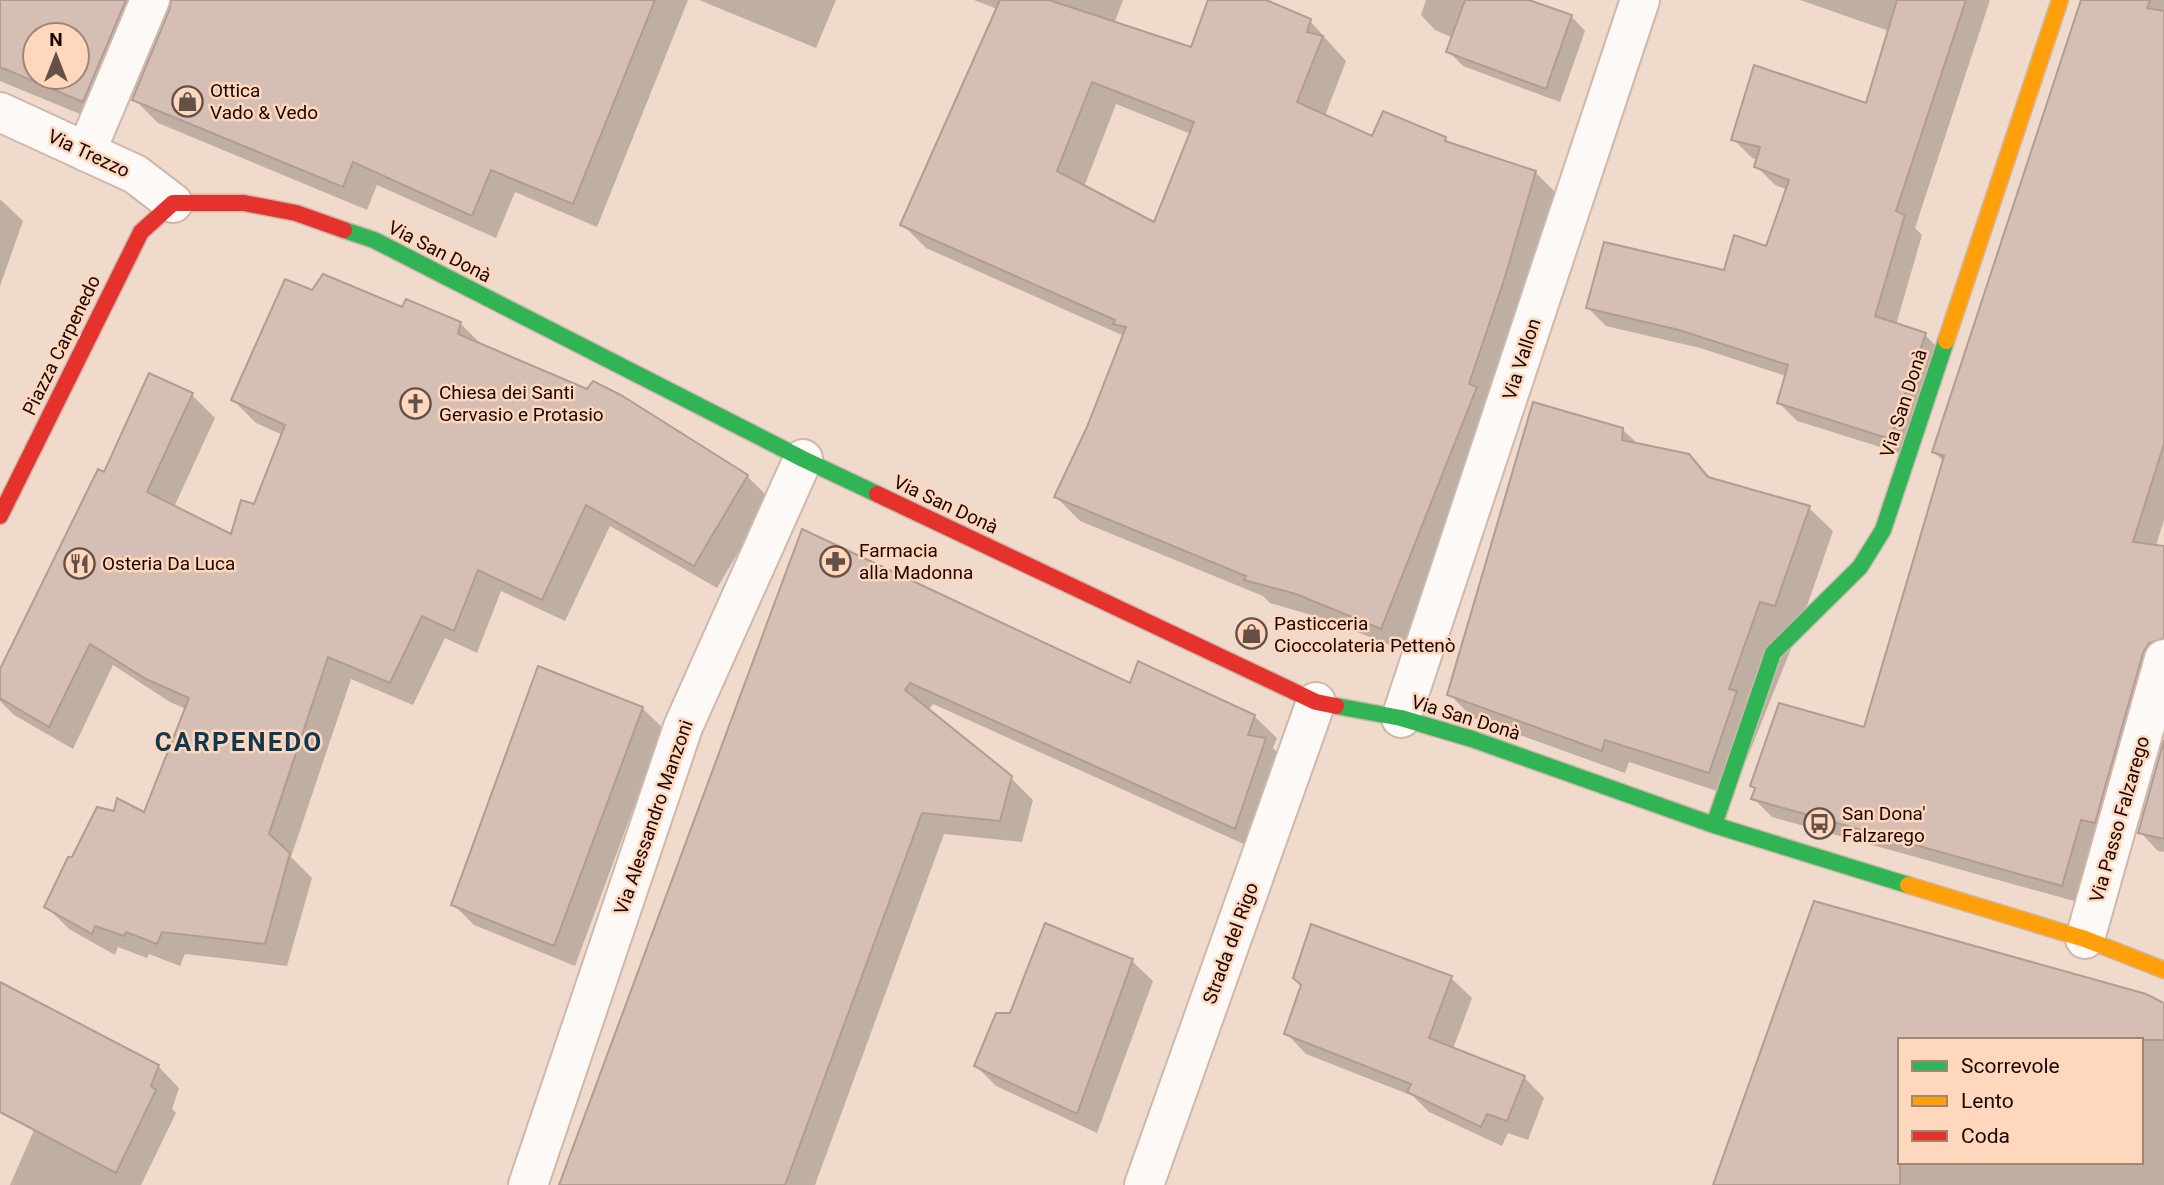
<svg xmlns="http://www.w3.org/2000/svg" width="2164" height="1185" viewBox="0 0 2164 1185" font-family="Roboto,sans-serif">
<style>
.shadow{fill:#0003;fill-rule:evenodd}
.building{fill:#d5beb3;stroke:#b29c92;stroke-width:2;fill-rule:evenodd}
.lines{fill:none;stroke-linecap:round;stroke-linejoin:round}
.street-casing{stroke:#cdb8a9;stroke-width:42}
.fast-casing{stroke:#cdb8a9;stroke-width:19}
.slow-casing{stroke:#cdb8a9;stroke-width:19}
.jam-casing{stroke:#cdb8a9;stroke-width:19}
.street{stroke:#fdf9f7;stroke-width:38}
.fast{stroke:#30b455;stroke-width:16}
.slow{stroke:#ff9f0a;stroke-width:16}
.jam{stroke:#e5322d;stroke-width:16}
.labels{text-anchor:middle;stroke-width:5;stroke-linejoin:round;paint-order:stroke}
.poi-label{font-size:19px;fill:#1b0600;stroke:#fed7bc;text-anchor:start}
.street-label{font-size:19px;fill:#1b0600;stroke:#fed7bc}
.district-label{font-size:26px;font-weight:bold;letter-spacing:2px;fill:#0f394f;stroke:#fed7bc}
</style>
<rect width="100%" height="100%" fill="#efdacb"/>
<path class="shadow" d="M0 0H164L109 126 0 81ZM35 35H77V77H35Z
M172 0H688L597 227 515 192 496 238 377 185 367 210 158 123 134 99 172 9Z
M699 0H836L816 48Z
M974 0H1123L1114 24 1192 49 1210 0H1261L1310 21 1346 61 1325 116 1373 138H1445L1451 144 1535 172 1559 196 1405 651 1322 618 1270 603 1263 596 1080 521 1056 497 1088 427 1124 336 926 248 902 224 997 9ZM1116 104 1191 134 1155 224 1084 187Z
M1426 0H1524L1571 16 1585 31 1560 102 1463 66 1448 51 1453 38 1435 30 1421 15Z
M1800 0H1990L1915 228 1922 235 1896 325 1925 335 1943 353 1909 456 1797 421 1779 403 1786 376 1700 348 1606 326 1588 308 1725 272 1767 248 1788 190 1775 185 1756 166 1758 160 1752 158 1733 139 1867 105 1889 31Z
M2083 0H2164V520L2152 559 2164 571V668L2081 903 1772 817 1753 798 1756 790 1752 786 1865 729 1944 462 1934 452Z
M0 199 23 221 0 286Z
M312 292 460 323 483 346 747 476 770 499 717 588 610 526 565 621 501 591 477 653 445 638 413 705 351 679 291 857 312 878 287 966 185 954 180 966 149 954 147 958 118 947 115 955 69 929 46 906 115 813 145 815 186 709 170 702 113 665 73 749 14 715 0 701V673L105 474 192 395 215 418 174 507 232 536 255 506 283 435 256 423 233 400Z
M1622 429 1639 445 1689 456 1714 481 1809 508 1833 531 1799 629 1732 796 1629 762 1625 773 1473 718 1449 694Z
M803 531 1131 685 1254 716 1277 738 1273 748 1287 762 1257 850 933 704 928 711 1010 777 1033 800 1022 842 944 834 815 1185H560Z
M642 708 663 728 575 966 474 925 453 904Z
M2164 746V852L2158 851 2140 832Z
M1815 903 2164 1005V1185H1718ZM1900 1040H2141V1162H1900Z
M1132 961 1153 981 1097 1133 996 1086 976 1066 1012 1014Z
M1451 978 1472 998 1453 1049 1524 1077 1544 1098 1528 1140 1508 1133 1502 1146 1429 1112 1413 1096 1306 1054 1286 1033Z
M0 982 158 1066 179 1088 172 1109 176 1113 141 1185H10L52 1089 0 1108Z"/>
<path class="building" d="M0 0H126L83 102 0 67ZM35 35H77V77H35Z
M171 0H655L573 204 491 170 472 216 353 162 343 187 132 100 170 8Z
M1000 0H1049L1191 47 1208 0H1266L1311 19 1307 32 1323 36 1297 102 1372 136 1383 111 1446 137 1445 141 1536 171 1505 277 1469 384 1477 387 1381 629 1296 594 1244 580 1246 576 1054 497 1087 427 1126 327 1113 324 1115 320 900 225ZM1092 82 1194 122 1154 222 1057 171Z
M1465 0H1529L1572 15 1546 89 1446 52Z
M1897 0H1966L1896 211 1905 215 1875 316 1926 333 1890 439 1777 403 1788 365 1679 330 1586 308 1604 242 1724 270 1734 235 1766 246 1789 180 1754 167 1760 147 1731 140 1754 65 1866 103Z
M2081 0H2150L2147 8 2164 11V444L2133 542 2164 546V638L2149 643 2143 653 2095 823 2081 820 2062 886 1751 799 1755 788 1750 786 1779 703 1864 727 1944 456 1932 452Z
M323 274 402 307 406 299 461 322 458 334 587 389 593 381 621 395 748 475 694 566 586 505 542 600 478 570 454 631 422 616 390 683 328 657 269 834 290 853 265 944 162 932 157 944 126 932 124 936 95 926 92 934 44 907 68 857H72L97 807 114 811 117 798 144 812 189 698 146 679 90 644 49 727 0 698V669L98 469 104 472 149 373 193 393 147 492 231 534 241 500 254 504 285 425 231 400 285 279 312 290Z
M1533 402 1623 428 1622 440 1689 454 1708 477 1810 506 1775 606 1760 602 1729 689 1737 691 1709 773 1605 740 1602 751 1447 695Z
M802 529 1130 683 1138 661 1255 715 1248 735 1266 738 1235 829 910 683 905 690 1012 776 1000 821 922 813 785 1185H559Z
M538 666 643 707 554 946 451 905Z
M2164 740V839L2138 833Z
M1814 901 2146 994 2164 1003V1040H1900V1185H1713Z
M1045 923 1133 959 1077 1114 974 1066 996 1013H1010Z
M1311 924 1452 976 1429 1038 1525 1076 1507 1121 1487 1114 1481 1127 1407 1092 1411 1084 1284 1034 1301 985 1293 978Z
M0 982 159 1065 151 1086 156 1090 116 1173 0 1112Z"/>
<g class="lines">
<defs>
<path id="street" d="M0 112 135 174 173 203
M86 152 150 0
M1401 718 1640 0
M2085 939 2164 659
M528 1185 683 727 803 459
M1144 1185 1316 702"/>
<path id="fast" d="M344 230 374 240 803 459 877 494
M1336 706 1401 718 1472 739 1714 825 1908 885
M1714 825 1773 653 1860 567 1883 530 1946 341"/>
<path id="slow" d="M1946 341 2060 0
M1908 885 2085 939 2164 970"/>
<path id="jam" d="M877 494 1316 702 1336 706
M0 516 141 232 173 203H244L296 213 344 230"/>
</defs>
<use href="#street" class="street-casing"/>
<use href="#fast" class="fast-casing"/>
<use href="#slow" class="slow-casing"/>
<use href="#jam" class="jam-casing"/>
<use href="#street" class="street"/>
<use href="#fast" class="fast"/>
<use href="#slow" class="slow"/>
<use href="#jam" class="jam"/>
</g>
<defs>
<symbol id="shop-ring" viewBox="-11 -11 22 22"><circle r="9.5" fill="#fed7bc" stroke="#655047" stroke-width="1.5"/><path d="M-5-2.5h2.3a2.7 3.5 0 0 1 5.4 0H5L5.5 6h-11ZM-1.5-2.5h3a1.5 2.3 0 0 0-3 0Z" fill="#655047"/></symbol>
<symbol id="church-ring" viewBox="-11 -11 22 22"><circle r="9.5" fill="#fed7bc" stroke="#655047" stroke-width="1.5"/><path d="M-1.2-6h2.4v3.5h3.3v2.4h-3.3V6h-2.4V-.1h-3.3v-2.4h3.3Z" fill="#655047"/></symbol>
<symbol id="pharmacy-ring" viewBox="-11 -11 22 22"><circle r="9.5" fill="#fed7bc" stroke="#655047" stroke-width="1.5"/><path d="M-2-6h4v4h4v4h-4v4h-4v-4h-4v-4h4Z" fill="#655047"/></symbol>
<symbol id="restaurant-ring" viewBox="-11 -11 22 22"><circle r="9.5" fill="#fed7bc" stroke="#655047" stroke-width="1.5"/><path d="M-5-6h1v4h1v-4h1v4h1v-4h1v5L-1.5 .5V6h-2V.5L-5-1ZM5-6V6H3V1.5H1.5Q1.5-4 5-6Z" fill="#655047"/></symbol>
<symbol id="bus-ring" viewBox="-11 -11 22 22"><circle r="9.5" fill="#fed7bc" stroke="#655047" stroke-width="1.5"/><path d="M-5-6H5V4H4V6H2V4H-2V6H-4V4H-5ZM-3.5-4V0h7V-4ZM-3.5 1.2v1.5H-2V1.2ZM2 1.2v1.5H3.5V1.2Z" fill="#655047"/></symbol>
</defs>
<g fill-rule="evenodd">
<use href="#shop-ring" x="170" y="84" width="35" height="35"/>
<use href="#church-ring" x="398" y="386" width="35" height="35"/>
<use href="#pharmacy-ring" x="818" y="544" width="35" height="35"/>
<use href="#restaurant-ring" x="62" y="546" width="35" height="35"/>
<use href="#shop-ring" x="1234" y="616" width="35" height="35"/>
<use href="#bus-ring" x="1802" y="806" width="35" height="35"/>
</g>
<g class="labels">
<g class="poi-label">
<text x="210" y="97">Ottica<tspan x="210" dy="22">Vado &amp; Vedo</tspan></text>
<text x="439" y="399">Chiesa dei Santi<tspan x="439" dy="22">Gervasio e Protasio</tspan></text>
<text x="859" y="557">Farmacia<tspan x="859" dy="22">alla Madonna</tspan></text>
<text x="102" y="570">Osteria Da Luca</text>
<text x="1274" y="630">Pasticceria<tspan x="1274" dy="22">Cioccolateria Pettenò</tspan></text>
<text x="1842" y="820">San Dona'<tspan x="1842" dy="22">Falzarego</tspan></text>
</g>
<g class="street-label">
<text transform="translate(89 153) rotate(25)" y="7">Via Trezzo</text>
<text transform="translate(440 251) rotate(27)" y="7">Via San Donà</text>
<text transform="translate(61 345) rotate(-64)" y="7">Piazza Carpenedo</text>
<text transform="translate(1521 359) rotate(-72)" y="7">Via Vallon</text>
<text transform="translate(1903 403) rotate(-72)" y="7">Via San Donà</text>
<text transform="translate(946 504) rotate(25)" y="7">Via San Donà</text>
<text transform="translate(1466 717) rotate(17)" y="7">Via San Donà</text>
<text transform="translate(653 817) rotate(-71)" y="7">Via Alessandro Manzoni</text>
<text transform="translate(2119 819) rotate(-74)" y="7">Via Passo Falzarego</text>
<text transform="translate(1230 943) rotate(-70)" y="7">Strada del Rigo</text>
</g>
<g class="district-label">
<text x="239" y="751">CARPENEDO</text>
</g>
</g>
<rect x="1898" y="1038" width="245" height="126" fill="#fed7bc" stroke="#a38371" stroke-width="2"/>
<rect x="1912" y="1061" width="35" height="10" fill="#30b455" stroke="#a38371" stroke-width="2"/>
<text x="1961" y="1073" font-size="21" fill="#1b0600">Scorrevole</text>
<rect x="1912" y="1096" width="35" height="10" fill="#ff9f0a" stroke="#a38371" stroke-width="2"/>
<text x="1961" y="1108" font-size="21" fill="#1b0600">Lento</text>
<rect x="1912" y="1131" width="35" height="10" fill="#e5322d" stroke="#a38371" stroke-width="2"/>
<text x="1961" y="1143" font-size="21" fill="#1b0600">Coda</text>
<g transform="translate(56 56)"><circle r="33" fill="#fed7bc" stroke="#a38371" stroke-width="2"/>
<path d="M0-5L12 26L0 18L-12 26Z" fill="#655047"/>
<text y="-10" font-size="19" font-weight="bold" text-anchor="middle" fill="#1b0600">N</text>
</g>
</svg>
